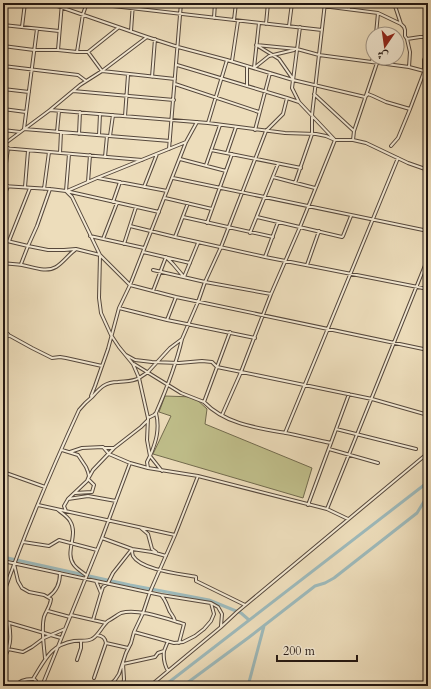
<svg xmlns="http://www.w3.org/2000/svg" width="431" height="689" viewBox="0 0 431 689" font-family="Cardo,Amiri,serif">
<style>
.green{fill:#c0bf8b;stroke:#726b4e}
.lines{fill:none;stroke-linecap:round;stroke-linejoin:round}
.canal{stroke:#9db9ba;stroke-width:3}
.street-casing{stroke:#56483c;stroke-width:4}
.street{stroke:#f3e9d3;stroke-width:2}
</style>
<rect width="100%" height="100%" fill="#edddbb"/>
<filter id="stains"><feTurbulence type="fractalNoise" baseFrequency=".005" numOctaves="4"/><feColorMatrix values="0 0 0 0 .2 0 0 0 0 .09 0 0 0 0 .02 0 0 0 .5 -.17"/></filter>
<radialGradient id="worn" r=".72"><stop offset=".6" stop-color="#630" stop-opacity="0"/><stop offset="1" stop-color="#630" stop-opacity=".3"/></radialGradient>
<path class="green" d="M165 396 194 397 207 409 205 424 312 468 303 498 153 454 171 416 159 412Z"/>
<g class="lines">
<path class="canal" d="M3 557 130 585 209 600 241 613 249 620
M164 686 428 482
M183 686 248 638 315 586 325 583 334 578 417 513 428 495
M248 686 264 626"/>
<defs>
<path id="street" d="M49 3 147 37 178 47 227 60 293 80 365 97 368 94 373 96 386 102 410 109
M87 3 322 30
M299 3 378 13 401 24
M349 3V8
M394 3 401 24 404 27 405 30V36L407 39 410 52 409 67
M214 18 215 3
M234 20 236 3
M266 24 268 3
M3 25 59 31
M289 26 292 3
M22 27 25 3
M37 29 24 129 170 141
M131 31 133 3
M376 34 378 13
M407 39 420 37H428
M256 45 297 49 319 55 409 67 428 72
M3 46 34 50H58L77 52H88L102 71 175 79
M258 46 279 59 293 79
M58 50 62 3
M77 52 83 14 87 3
M88 52 118 28
M232 61 238 21
M372 62 373 57
M177 65 287 98 299 102 334 139
M3 66 78 75 86 81
M247 66V86
M254 68 269 56 294 50
M254 68 259 23
M152 77 155 39
M175 84 259 112
M3 89 29 92
M73 91 174 100
M314 94 354 131
M299 102 292 88 300 27
M3 109 26 112
M50 110 208 123 285 133 316 134 326 136 335 140H353L366 143 408 163 428 170
M125 116 128 75
M208 123 227 60
M3 130 20 132
M255 130 270 73
M57 132 59 111
M79 134 80 112
M99 135 100 114
M110 136 113 115
M353 140 354 131 377 63
M3 145 50 110 80 85 102 71 147 37
M391 146 398 138 410 109 424 72V60L428 52
M3 148 142 160
M169 149 181 3
M211 150 301 168
M60 153 61 132
M227 153 236 127
M69 154 66 191 72 197 100 255 99 298 101 313 111 335 119 347 133 364 139 378 148 372 170 348 182 339 198 302 205 282 221 247 266 131 283 114 287 98
M105 157 107 136
M180 159 226 171
M206 165 220 125
M273 177 315 188
M98 178 167 191
M173 178 428 231
M88 182 90 155
M295 183 312 134V115L325 3
M3 186 50 189 66 191 159 212
M3 186 8 148
M25 187 28 151
M144 187 157 154
M44 189 49 152
M67 191 97 178 186 142
M165 198 212 209
M3 199 8 186
M113 202 120 182
M183 217 273 237
M257 217 342 237 343 236 351 216
M207 223 232 154
M130 226 175 237 265 257 428 289
M250 233 278 164
M90 236 144 248
M175 237 188 203
M103 239 117 203
M3 240 28 246 48 250H64L76 249 100 255 130 285 176 297 428 350
M9 241 30 188
M124 244 136 207
M143 252 190 263
M265 257 278 222
M3 263C9 264 16 264 22 265 33 267 46 273 56 267 64 262 68 255 75 250
M21 264 28 246 37 226 50 189
M307 265 319 231
M153 270 205 282 271 294
M153 291 166 257 173 264 184 277 198 243
M119 308 167 320 255 338
M167 320 176 297
M3 332 32 348 52 358 60 357 66 358 102 366
M230 332 204 402C225 424 257 428 286 433 301 436 316 440 331 443
M3 344 8 334
M126 355 135 360 152 362 179 363 202 361 212 362 217 367 372 399 428 415
M134 364 181 393 204 402
M91 396 95 386 108 349 119 308 130 285 186 142 197 122
M156 413C167 388 176 365 182 339
M222 415 241 372 271 294 300 227 335 140
M336 429 416 449
M285 433 398 158
M104 448H114L141 427 148 420V418L154 415 156 413C160 429 156 442 150 456L162 471
M329 449 378 463
M62 450 78 455 86 467 88 472 89 476 87 481 68 499
M70 452 82 448 103 447 109 454 130 463 148 468 198 476 327 509 348 519
M3 472 45 487
M75 493 92 492 94 485 88 479 93 470 114 448
M38 505 175 535
M308 505 349 394
M327 509 428 258
M58 510C62 513 68 517 70 521 79 535 64 552 74 565 77 569 82 572 86 575
M66 511 64 506 68 499 88 496 116 501
M141 528 148 534 152 549 156 552
M102 538 132 549 152 552 166 556
M23 542 49 546 59 540 97 550
M132 549C132 552 132 554 133 556 141 570 181 574 196 577V581L245 605
M3 561 161 595 211 603 218 607 222 614 221 626
M14 564 18 581 22 588 29 592 44 595 51 599C50 607 46 611 44 617 41 629 44 646 45 658
M101 593 103 587 108 583 113 573 132 549
M3 595C25 532 51 471 79 410 83 405 87 401 92 397 100 388 105 382 118 382 125 381 132 382 139 378L148 418 147 440 150 456 147 462 148 468
M161 595C166 600 167 606 170 612 172 615 174 617 175 621
M48 597C56 592 60 583 60 573
M48 611 70 617
M71 615 106 623
M93 620 101 593 96 581
M3 621 61 638
M134 632 174 643 183 642 195 636 204 629 211 621 214 614 211 603
M106 643 128 648
M8 649 23 652 32 647 44 638 65 629
M164 651C163 659 164 664 168 671
M77 660 81 648V641
M3 662C10 646 12 641 9 623
M94 678 106 643C105 638 103 636 97 635
M34 679 36 681 38 686
M16 686C19 680 26 679 33 679 45 660 50 645 74 641 80 640 86 642 92 639 99 635 102 626 108 621 112 619 117 615 121 613 138 608 167 619 184 624L179 643
M42 686 102 538 130 463
M109 686 115 680 119 674 126 653 131 643 134 632 143 613 150 592 175 535 198 476
M123 686 124 679 123 664 155 657 158 653 164 651 168 641
M150 686 221 627 237 612 428 453"/>
</defs>
<use href="#street" class="street-casing"/>
<use href="#street" class="street"/>
</g>
<rect width="431" height="689" fill="none" stroke="#edddbb" stroke-width="16"/>
<rect x="4" y="4" width="423" height="681" fill="none" stroke="#231712" stroke-width="2"/>
<rect x="8" y="8" width="415" height="673" fill="none" stroke="#231712"/>
<g transform="translate(385 46) rotate(193)"><circle r="19" fill="#f3e9d3" stroke="#a09586"/>
<path d="M0-3L7 15L0 10L-7 15Z" fill="#8f2418"/>
<text y="-6" font-size="11" font-weight="bold" text-anchor="middle" fill="#231712">ش</text>
</g>
<path d="M277 655v6h80v-6" fill="none" stroke="#231712" stroke-width="2"/>
<text x="283" y="655" font-size="12" fill="#231712" stroke="#f3e9d3" stroke-width="3" paint-order="stroke">200 m</text>
<rect width="100%" height="100%" filter="url(#stains)"/>
<rect width="100%" height="100%" fill="url(#worn)"/>
</svg>
